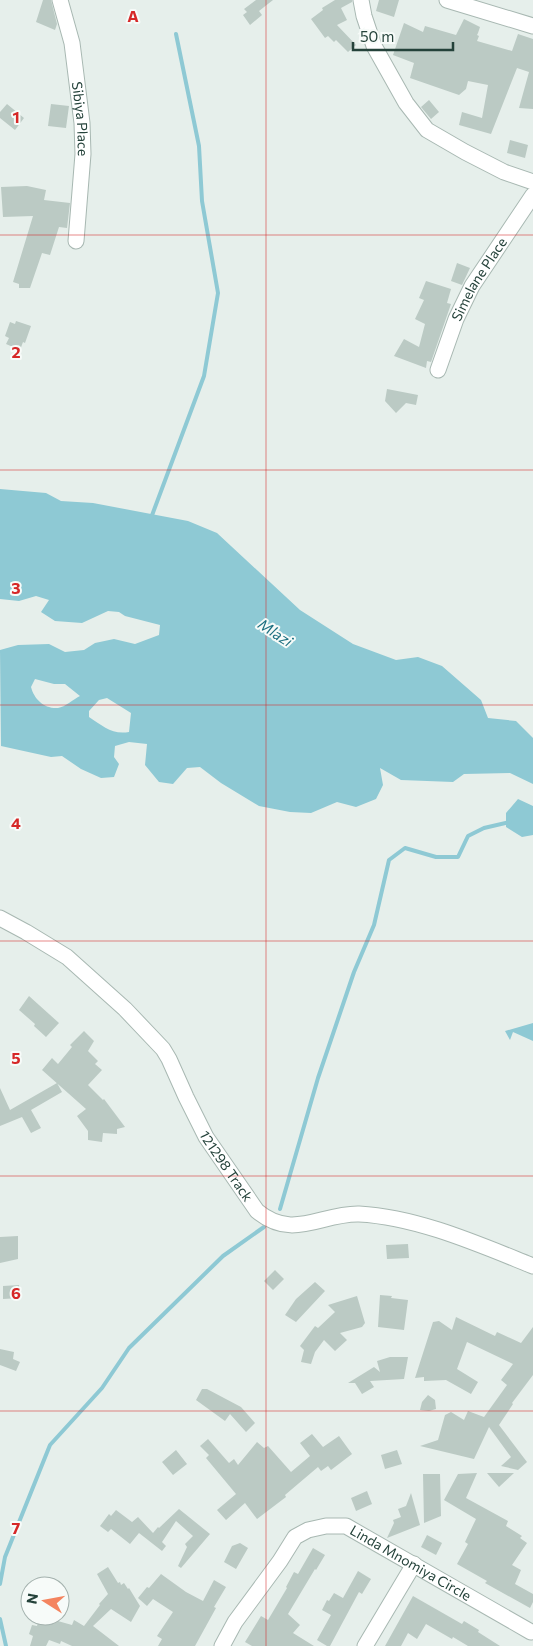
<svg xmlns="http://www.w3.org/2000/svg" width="533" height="1646" viewBox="0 0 533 1646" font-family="Commissioner,sans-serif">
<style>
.water{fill:#8ec9d4;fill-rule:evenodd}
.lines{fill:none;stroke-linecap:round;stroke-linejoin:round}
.stream{stroke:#8ec9d4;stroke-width:4}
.building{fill:#bbcac4}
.minor-casing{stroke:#a8b8b2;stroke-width:17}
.minor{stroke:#fff;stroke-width:15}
.grid{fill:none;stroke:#d62828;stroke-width:1;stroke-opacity:0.55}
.labels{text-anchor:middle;stroke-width:4;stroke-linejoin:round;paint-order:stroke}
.street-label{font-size:14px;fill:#24423a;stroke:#f7fbf9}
.water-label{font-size:15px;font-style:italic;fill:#1c6f80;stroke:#f7fbf9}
.grid-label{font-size:16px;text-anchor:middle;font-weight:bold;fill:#d62828;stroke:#f7fbf9;stroke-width:4;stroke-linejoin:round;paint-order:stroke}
</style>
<rect width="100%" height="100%" fill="#e6efeb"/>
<path class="water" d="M0 489 46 493 61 501 93 503 188 521 217 533 300 610 353 644 396 660 418 657 442 666 481 700 488 718 516 721 533 738V784L510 773 464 774 453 782 401 780 380 768 383 785 376 799 356 807 337 802 311 813 290 812 259 806 221 783 200 767 187 768 173 784 159 782 145 765 147 744 129 742 115 746 114 757 119 764 114 777 101 778 81 769 62 756 51 757 1 746 0 650 18 645 49 644 65 652 84 650 95 643 114 639 135 644 159 635 160 625 125 616 119 612 108 611 82 623 55 621 41 612 49 600 36 596 19 601 0 599ZM35 679 54 684H65L80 696C74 699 65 707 58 708 44 709 34 699 31 687ZM107 698 131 713 129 732C112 735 103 726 89 717V711L99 700Z
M518 799 533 806V835L522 837 506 827V813Z
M533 1023V1041L513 1032 510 1040 505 1031Z"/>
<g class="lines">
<path class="stream" d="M151 518 204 376 218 293 202 201 199 146 176 34
M280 1209 318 1078 354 972 374 925 389 860 405 848 436 857H458L468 836 484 828 510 822
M0 1584 5 1557 50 1445 102 1388 129 1348 223 1256 264 1227
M0 1619 6 1646"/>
</g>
<path class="building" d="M43 0H51L57 24 55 30 36 22Z
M256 0H273L259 11 262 15 250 25 243 15 247 12 244 9Z
M335 0H352V2L341 8 347 20 337 25 356 45 348 52 336 40 334 42 328 36 325 38 311 19 323 10 322 8Z
M379 0H399L394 17 376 11Z
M464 19 480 27 478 33 477 35 479 36 477 41 512 51 518 34 533 39V109L519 108 529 72 517 68 491 134 459 125 462 112 482 118 488 85 468 81 466 89 459 95 410 78 414 63 393 55 404 23 423 32 425 26 456 35Z
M429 100 439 112 431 119 421 107Z
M7 104 24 118 15 130 0 118V112Z
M51 104 69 106 66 128 48 126Z
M510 140 528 145 525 158 507 153Z
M27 186 46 190 44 200 70 203 67 228 59 227 50 255 42 253 30 288H19V284L13 282 33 216 3 217 1 187Z
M457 263 470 268 462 285 451 281Z
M426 281 451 289 447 303 451 304 431 362 427 361 426 368 394 356 404 339 419 347 425 324 415 319 424 300 419 298Z
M16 321 31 326 25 343 23 342 20 350 6 344 9 338 5 336 10 322 15 324Z
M387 389 418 395 416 405 406 403 396 413 385 401Z
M29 996 59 1023 46 1037 34 1026 35 1024 19 1010Z
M84 1031 94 1041 88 1051 98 1061 95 1064 102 1070 88 1085 103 1100 104 1099 125 1127 117 1129V1134L103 1133 102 1142 88 1140V1131L77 1116 86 1109 42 1070 52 1058 58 1064 72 1047 70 1045Z
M57 1083 62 1092 31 1110 41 1128 31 1133 22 1117 0 1126V1088L10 1110Z
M18 1236V1259L0 1263V1237Z
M408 1244 409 1258 387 1259 386 1245Z
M275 1270 284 1279 273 1290 264 1281Z
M315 1282 325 1291 296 1322 285 1315 296 1299Z
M19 1285 20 1298 3 1299V1286Z
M380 1295 392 1296 391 1298 408 1300 404 1330 378 1327Z
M357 1296 365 1323 362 1327 340 1333 347 1340 335 1351 324 1340 315 1352 311 1364 301 1362 304 1350 300 1346 315 1326 318 1328 335 1312 328 1305Z
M456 1317 495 1336 497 1332 521 1343 533 1327V1375L512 1403 513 1404 499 1425 527 1462 518 1470 501 1466 511 1457 489 1427 474 1459 420 1446 438 1440 445 1415 451 1412 464 1420 468 1411 484 1417 507 1385 501 1380 513 1364 467 1342 457 1369 478 1382 471 1394 446 1380 424 1381V1377L415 1378 433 1322 439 1321 452 1330Z
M0 1349 14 1352 13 1359 20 1362 16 1371 0 1365Z
M390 1357H408L404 1379 370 1381 374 1387 362 1394 355 1383H348L374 1367 380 1372 377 1361Z
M202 1389H207L241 1407 255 1423 246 1432 230 1414 225 1421 196 1400Z
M428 1395 435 1400 436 1409 429 1411 420 1410 422 1402Z
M312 1434 323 1447 339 1436 352 1454 331 1470 328 1466 321 1471 318 1467 285 1495 286 1497 257 1519 245 1503 226 1520 217 1510 236 1494 206 1458 209 1455 200 1446 208 1439 229 1463 234 1459 238 1465 257 1442 264 1448 268 1446 291 1472 310 1456 300 1443Z
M176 1450 187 1464 173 1475 162 1462Z
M397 1450 402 1464 385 1469 381 1455Z
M477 1473 466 1498 508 1521 506 1526 522 1536 520 1538 527 1543 512 1565 521 1570 515 1584 533 1594V1602L530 1608 485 1583 487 1581 457 1564 468 1544 465 1542 476 1519 444 1500 458 1474Z
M487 1473H514L499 1487Z
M423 1474H440L441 1516 424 1523Z
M367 1491 372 1504 356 1511 351 1498Z
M411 1493 420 1525 387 1538 394 1523 393 1520 401 1517 398 1509 406 1506Z
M179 1509 210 1534 181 1568 178 1566 187 1547 185 1544 193 1536 176 1521 162 1542 166 1546 162 1551 139 1533 130 1544 111 1529 108 1532 100 1526 109 1514 111 1516 116 1510 132 1522 138 1517 153 1533 158 1527 159 1528Z
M427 1535 442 1543 436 1555 421 1547Z
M240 1543 248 1548 236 1569 224 1562 232 1546Z
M313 1548 325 1555 316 1570 315 1569 288 1614 300 1625 293 1633 314 1646H252L245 1642 261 1616 268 1620 287 1588 286 1587 294 1572 298 1574Z
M108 1567 118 1583 120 1582 121 1585 124 1583 128 1589 129 1588 140 1606 131 1622 111 1609 93 1626 119 1646H72L61 1641 60 1644 49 1640 46 1646H30L33 1636 29 1634 32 1625 37 1626 40 1616 72 1625 74 1620 84 1626 100 1605 99 1604 108 1594 97 1574Z
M358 1571 371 1579 362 1594 359 1592 330 1646H327L317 1640 331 1615 322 1610 327 1600 329 1601 334 1593 343 1598Z
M161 1574 186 1592 203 1601 214 1580 226 1587 214 1607 216 1608 195 1646H158L162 1639 157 1636 173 1612 153 1599 147 1606 138 1598 147 1587 149 1588Z
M413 1596 462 1624 464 1621 479 1630 478 1632 500 1646H468L453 1637 452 1639 426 1624 417 1639 408 1633 401 1646H385Z"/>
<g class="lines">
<defs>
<g id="minor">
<path id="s1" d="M60 0 72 43 82 123 83 154 76 241"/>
<path d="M361 0 364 16 374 46 406 103 427 130 465 152 504 172 533 182"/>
<path d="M447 0 533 26"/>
<path id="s2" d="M438 370 456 319 472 286 533 195"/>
<path id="s3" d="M0 918 26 932 67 957 125 1009 163 1049 169 1059 186 1097 206 1137 257 1211C293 1241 321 1213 359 1214 417 1217 478 1244 533 1266"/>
<path id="s4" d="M222 1646 235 1622 280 1561 295 1537 308 1530 326 1526H346L531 1632"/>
<path d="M365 1646 414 1564"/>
</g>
</defs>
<use href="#minor" class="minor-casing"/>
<use href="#minor" class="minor"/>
</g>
<path class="grid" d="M266 0V1646M0 235H533M0 470H533M0 705H533M0 941H533M0 1176H533M0 1411H533"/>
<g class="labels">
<g class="street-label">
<text dy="5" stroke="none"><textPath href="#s1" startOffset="121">Sibiya Place</textPath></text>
<text dy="5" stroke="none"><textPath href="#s2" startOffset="100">Simelane Place</textPath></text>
<text dy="5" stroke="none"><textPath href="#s3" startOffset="344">121298 Track</textPath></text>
<text dy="5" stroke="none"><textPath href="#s4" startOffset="259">Linda Mnomiya Circle</textPath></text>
</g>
<g class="water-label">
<text transform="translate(275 633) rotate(33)" y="5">Mlazi</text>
</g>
</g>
<g class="grid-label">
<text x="133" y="22">A</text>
<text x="16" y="123">1</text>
<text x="16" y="358">2</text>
<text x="16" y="594">3</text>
<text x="16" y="829">4</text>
<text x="16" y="1064">5</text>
<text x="16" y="1299">6</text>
<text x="16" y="1534">7</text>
</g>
<g transform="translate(45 1601) rotate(281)"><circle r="24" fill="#f7fbf9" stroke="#a3b1ad"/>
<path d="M0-4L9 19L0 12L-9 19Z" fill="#f4845f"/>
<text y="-8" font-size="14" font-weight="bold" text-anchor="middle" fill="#24423a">N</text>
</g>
<path d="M353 42v8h100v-8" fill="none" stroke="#24423a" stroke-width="2.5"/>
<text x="360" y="42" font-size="15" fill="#24423a" stroke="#f7fbf9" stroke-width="4" paint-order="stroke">50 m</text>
</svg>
